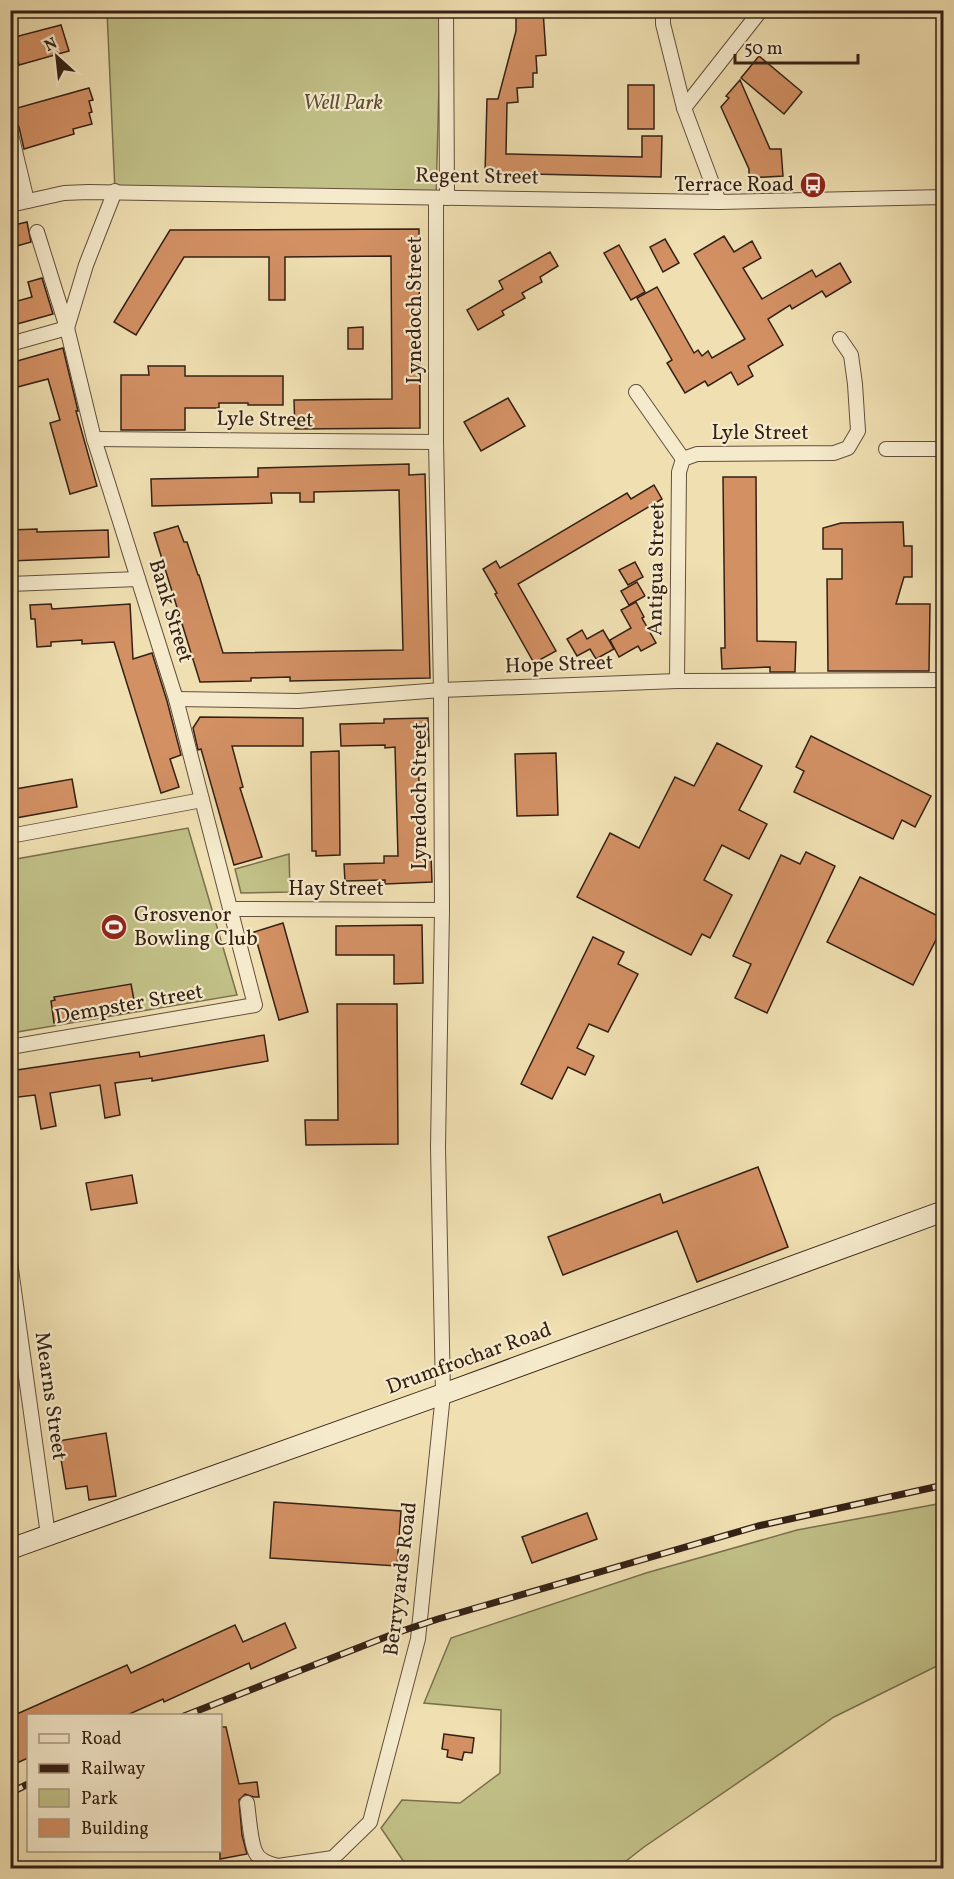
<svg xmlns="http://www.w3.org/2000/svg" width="954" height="1879" font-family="Vollkorn,serif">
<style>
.green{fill:#c1c087;stroke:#7a704e;stroke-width:1.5}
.building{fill:#d29063;stroke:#342015;stroke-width:1.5}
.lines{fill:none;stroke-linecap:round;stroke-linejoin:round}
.minor-casing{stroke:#63503c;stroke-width:16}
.secondary-casing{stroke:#342015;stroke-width:22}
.minor{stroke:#f5eacc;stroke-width:14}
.secondary{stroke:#f5eacc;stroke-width:20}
.rail-casing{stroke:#342015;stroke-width:7}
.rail{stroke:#f5eacc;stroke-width:4.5;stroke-dasharray:14;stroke-linecap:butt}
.labels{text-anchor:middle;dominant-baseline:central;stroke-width:4.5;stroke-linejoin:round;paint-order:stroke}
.park-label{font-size:21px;font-style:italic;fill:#5e5037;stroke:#f5eacc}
.street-label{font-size:21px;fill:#342015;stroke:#f5eacc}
.poi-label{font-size:21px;fill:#342015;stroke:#f5eacc;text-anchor:end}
</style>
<rect width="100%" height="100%" fill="#efdfb1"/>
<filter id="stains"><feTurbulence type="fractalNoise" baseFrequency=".00333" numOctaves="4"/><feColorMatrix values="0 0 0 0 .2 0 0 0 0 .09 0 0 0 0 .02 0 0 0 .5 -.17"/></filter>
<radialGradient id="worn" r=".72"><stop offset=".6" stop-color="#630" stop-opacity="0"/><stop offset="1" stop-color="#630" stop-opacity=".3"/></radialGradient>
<!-- green -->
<g class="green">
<polygon points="107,11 441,11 436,198 115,191"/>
<polygon points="188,828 237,995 11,1033 11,860"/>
<polygon points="289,854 290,892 241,893 235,869"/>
<polygon points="943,1503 943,1663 834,1717 644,1847 617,1868 408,1868 381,1828 402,1800 460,1803 500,1773 501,1710 424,1703 451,1638 646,1573 797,1530"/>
</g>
<!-- building -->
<g class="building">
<polygon points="516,10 543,10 546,55 536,56 537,73 533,73 533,87 517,88 518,102 507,103 506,154 642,157 642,136 662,136 661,177 485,173 487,99 498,99 516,31"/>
<polygon points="61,25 69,51 19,65 11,38"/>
<polygon points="759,56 802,92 784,114 741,78"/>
<polygon points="740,80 770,149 781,149 783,176 749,178 749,169 721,107 729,98 726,96"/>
<rect x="628" y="85" width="26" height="44"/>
<polygon points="89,88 93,100 89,101 92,112 89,113 92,124 73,129 74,134 24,149 19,127 16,123 10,121 10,110"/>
<polygon points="27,222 31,242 10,248 10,226"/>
<polygon points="419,229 420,428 295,429 294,400 392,399 391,256 285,257 285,300 269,300 269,257 184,257 136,335 114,322 170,230"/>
<polygon points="724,236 734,252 752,241 761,258 743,268 762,299 812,270 816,277 840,263 851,282 826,297 822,291 792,309 790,305 768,319 783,345 748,366 753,376 738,385 731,372 708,386 705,381 685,393 667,363 672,360 637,298 657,287 694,353 698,350 702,356 708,351 712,358 745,339 694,254"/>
<polygon points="665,239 679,263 663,272 650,247"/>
<polygon points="619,245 645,292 631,300 604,253"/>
<polygon points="550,252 558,266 540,277 542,282 522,293 525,298 502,311 504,315 478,330 467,310 503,289 499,281"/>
<polygon points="42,278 53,314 10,326 10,303 32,297 28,282"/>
<polygon points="363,327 363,349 348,349 348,328"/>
<polygon points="63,348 78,411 76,411 97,486 70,494 50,423 60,420 48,379 10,389 10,363"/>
<polygon points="148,366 185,366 185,376 283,376 283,405 248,405 248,403 219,403 219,408 185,408 185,430 121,430 121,375 149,375"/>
<polygon points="508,398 525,426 481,451 464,422"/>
<polygon points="409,464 409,475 425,474 430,678 290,681 290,677 251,678 251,681 200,682 154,533 178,526 184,542 187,542 198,575 199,575 223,653 403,650 399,490 314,492 314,502 300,502 300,493 271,493 272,503 152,506 151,479 258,477 258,468"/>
<polygon points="723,477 756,477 757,641 796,642 795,672 770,672 770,667 722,669 721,648 725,648"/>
<polygon points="654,485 662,499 518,584 556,651 534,663 495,594 497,593 483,569 496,561 500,568 627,493 631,499"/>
<polygon points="903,522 904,546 912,546 912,577 904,577 896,604 930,604 929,671 828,671 827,579 842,579 842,549 823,549 823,528 841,523"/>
<polygon points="37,529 37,532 108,530 109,557 10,561 10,530"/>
<polygon points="635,562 643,577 628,585 619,570"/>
<polygon points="637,582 645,596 629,605 621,591"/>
<polygon points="636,602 644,617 642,618 656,643 641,651 638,646 619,657 610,640 631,628 621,610"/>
<polygon points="51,604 52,609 130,604 133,659 152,653 167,701 181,755 170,759 179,787 161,793 114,642 82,644 82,640 51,642 51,646 37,647 35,619 31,619 30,605"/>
<polygon points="582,630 587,639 603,630 614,649 596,659 590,649 577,656 567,639"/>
<polygon points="200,717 303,718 303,746 232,746 243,787 240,788 262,857 234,865 201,749 198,750 193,728"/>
<polygon points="428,718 429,746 418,746 421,856 431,855 432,882 385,884 385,880 345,881 344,864 384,863 384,856 398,856 395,747 385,748 385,745 341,746 340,724 384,723 384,719"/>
<polygon points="811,736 931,796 915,827 902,820 893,839 794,792 804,771 796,767"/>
<polygon points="717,743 762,766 739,810 767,824 749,859 722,845 704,880 732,895 710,938 702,934 691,955 577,897 610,833 639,848 675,777 694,786"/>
<polygon points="339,751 340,855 316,856 316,851 312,851 311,752"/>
<polygon points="556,753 558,815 517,816 515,754"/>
<polygon points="72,779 77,807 10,819 10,790"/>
<polygon points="806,852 835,866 767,1013 735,998 751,964 733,956 781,855 800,864"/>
<polygon points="860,877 944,919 944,924 913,985 827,942"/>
<polygon points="283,923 308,1012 279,1020 254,932"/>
<polygon points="422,925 423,983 394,984 394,955 336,955 336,926"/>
<polygon points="593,937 624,952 618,964 638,974 608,1032 589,1024 577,1048 594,1056 585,1075 568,1067 552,1099 521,1084"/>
<polygon points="131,984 136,1011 54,1023 51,1001 55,1000 54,997"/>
<polygon points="337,1004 397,1004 398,1144 306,1145 305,1120 338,1120"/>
<polygon points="264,1035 268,1061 152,1081 152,1078 115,1083 120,1115 105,1118 100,1085 50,1093 56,1126 41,1129 35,1095 10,1098 10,1071 139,1052 140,1057"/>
<polygon points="758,1167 788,1247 697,1282 677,1231 563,1275 548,1237 660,1194 663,1203"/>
<polygon points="132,1175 137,1203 91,1210 86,1183"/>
<polygon points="106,1433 116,1496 89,1500 87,1486 66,1489 58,1441"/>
<polygon points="274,1502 401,1511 397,1566 270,1558"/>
<polygon points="587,1513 597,1539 532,1563 522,1537"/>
<polygon points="285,1623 296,1648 251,1669 249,1663 164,1702 163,1699 125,1716 28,1716 28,1758 10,1766 10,1717 127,1665 131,1673 235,1625 243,1642"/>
<polygon points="220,1727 226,1727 239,1784 257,1782 259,1797 254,1797 245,1794 239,1800 242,1835 247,1854 220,1859"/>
<polygon points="444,1734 474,1738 472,1753 464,1752 462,1760 447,1757 448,1750 442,1749"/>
</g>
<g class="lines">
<defs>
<g id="minor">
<polyline points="446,10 447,198"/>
<polyline points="663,10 663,24 684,108 719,202"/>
<polyline points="684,108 761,10"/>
<polyline points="10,130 27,201"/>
<polyline points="10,205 64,193 88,192 719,202 944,197"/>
<polyline points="10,344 67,328 86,265 115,191"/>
<polyline points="636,392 683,459 697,454 834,453 848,448 858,431 855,384 851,355 840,339"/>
<polyline points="94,439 436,442"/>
<polyline points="886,449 944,449"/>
<polyline points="10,584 138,579"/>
<polyline points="677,681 679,472 683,459"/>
<polyline points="176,699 298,701 441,690 677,681 944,680"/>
<polyline points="10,836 202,800"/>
<polyline points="230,909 442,910"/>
<polyline points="10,1047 255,1005 176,699 94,439 67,328 37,232"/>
<polyline points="10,1262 48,1535"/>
<path d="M247,1803C249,1816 250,1839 255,1851C258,1860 269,1864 278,1866L333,1858"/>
<polyline points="325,1868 333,1858 370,1822 418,1639 443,1394 438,1147 442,910 441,690 436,442 436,198"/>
</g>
<polyline id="secondary" points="10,1549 443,1394 944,1211"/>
</defs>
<!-- minor casing -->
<use href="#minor" class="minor-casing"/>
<!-- secondary casing -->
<use href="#secondary" class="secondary-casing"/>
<!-- minor -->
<use href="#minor" class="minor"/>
<!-- secondary -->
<use href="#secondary" class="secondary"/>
<defs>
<g id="rail">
<polyline points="184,1716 396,1633 438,1619 758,1526 944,1485"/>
<polyline points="10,1793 28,1784"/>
</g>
</defs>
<!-- rail casing -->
<use href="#rail" class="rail-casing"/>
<!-- rail -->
<use href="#rail" class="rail"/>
</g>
<!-- icons -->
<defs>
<symbol id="bus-disc" viewBox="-11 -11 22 22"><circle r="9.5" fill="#8f2418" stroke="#f5eacc"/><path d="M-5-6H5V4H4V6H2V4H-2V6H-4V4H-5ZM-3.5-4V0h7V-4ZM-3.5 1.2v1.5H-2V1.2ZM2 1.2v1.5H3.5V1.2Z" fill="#fff"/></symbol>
<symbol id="stadium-disc" viewBox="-11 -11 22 22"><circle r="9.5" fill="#8f2418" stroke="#f5eacc"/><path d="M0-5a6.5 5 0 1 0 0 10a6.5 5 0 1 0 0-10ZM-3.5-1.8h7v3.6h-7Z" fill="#fff"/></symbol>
</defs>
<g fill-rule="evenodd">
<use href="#bus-disc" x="798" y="170" width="30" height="30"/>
<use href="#stadium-disc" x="99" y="912" width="30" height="30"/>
</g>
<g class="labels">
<!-- park labels -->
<g class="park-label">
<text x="343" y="103">Well Park</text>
</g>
<!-- street labels -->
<g class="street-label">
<text transform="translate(477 177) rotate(1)">Regent Street</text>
<text transform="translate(415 310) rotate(-90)">Lynedoch Street</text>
<text transform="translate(265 420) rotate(1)">Lyle Street</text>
<text x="760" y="433">Lyle Street</text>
<text transform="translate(657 569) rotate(-89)">Antigua Street</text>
<text transform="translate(170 611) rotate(73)">Bank Street</text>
<text transform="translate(559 665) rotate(-2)">Hope Street</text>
<text transform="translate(420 796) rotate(-90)">Lynedoch Street</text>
<text x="336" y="889">Hay Street</text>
<text transform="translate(129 1005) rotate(-10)">Dempster Street</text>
<text transform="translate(469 1359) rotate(-20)">Drumfrochar Road</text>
<text transform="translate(50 1396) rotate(82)">Mearns Street</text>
<text transform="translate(401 1579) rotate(-83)">Berryyards Road</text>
</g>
<!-- poi labels -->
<g class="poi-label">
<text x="794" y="185">Terrace Road</text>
<text x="134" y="915" text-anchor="start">Grosvenor<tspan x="134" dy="24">Bowling Club</tspan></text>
</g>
</g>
<!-- margin -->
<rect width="954" height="1879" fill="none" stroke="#efdfb1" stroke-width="36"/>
<rect x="12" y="12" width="930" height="1855" fill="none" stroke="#342015" stroke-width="3"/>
<rect x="18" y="18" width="918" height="1843" fill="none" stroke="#342015" stroke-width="1.5"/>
<!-- legend -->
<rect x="27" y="1714" width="195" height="138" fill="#f5eacc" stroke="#a89983" stroke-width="1.5"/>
<rect x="39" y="1734" width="30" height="9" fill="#f5eacc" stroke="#a89983" stroke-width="1.5"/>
<text x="81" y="1744" font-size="18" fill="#342015">Road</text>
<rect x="39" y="1764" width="30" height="9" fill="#342015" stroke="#a89983" stroke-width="1.5"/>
<text x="81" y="1774" font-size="18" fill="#342015">Railway</text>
<rect x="39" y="1789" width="30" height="18" fill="#c1c087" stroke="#a89983" stroke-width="1.5"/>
<text x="81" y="1804" font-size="18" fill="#342015">Park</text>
<rect x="39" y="1819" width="30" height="18" fill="#d29063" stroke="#a89983" stroke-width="1.5"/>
<text x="81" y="1834" font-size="18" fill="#342015">Building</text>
<!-- north arrow -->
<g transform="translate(57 57) rotate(333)" stroke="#f5eacc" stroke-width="4.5" paint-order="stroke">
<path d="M0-4.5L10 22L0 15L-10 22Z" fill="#342015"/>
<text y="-9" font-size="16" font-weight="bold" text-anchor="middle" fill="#342015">N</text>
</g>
<!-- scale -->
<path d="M735 54v9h123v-9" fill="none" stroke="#342015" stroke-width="3"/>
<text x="744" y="54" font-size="18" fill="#342015" stroke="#f5eacc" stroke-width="4.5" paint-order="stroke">50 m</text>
<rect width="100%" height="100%" filter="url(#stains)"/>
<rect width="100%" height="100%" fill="url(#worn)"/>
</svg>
